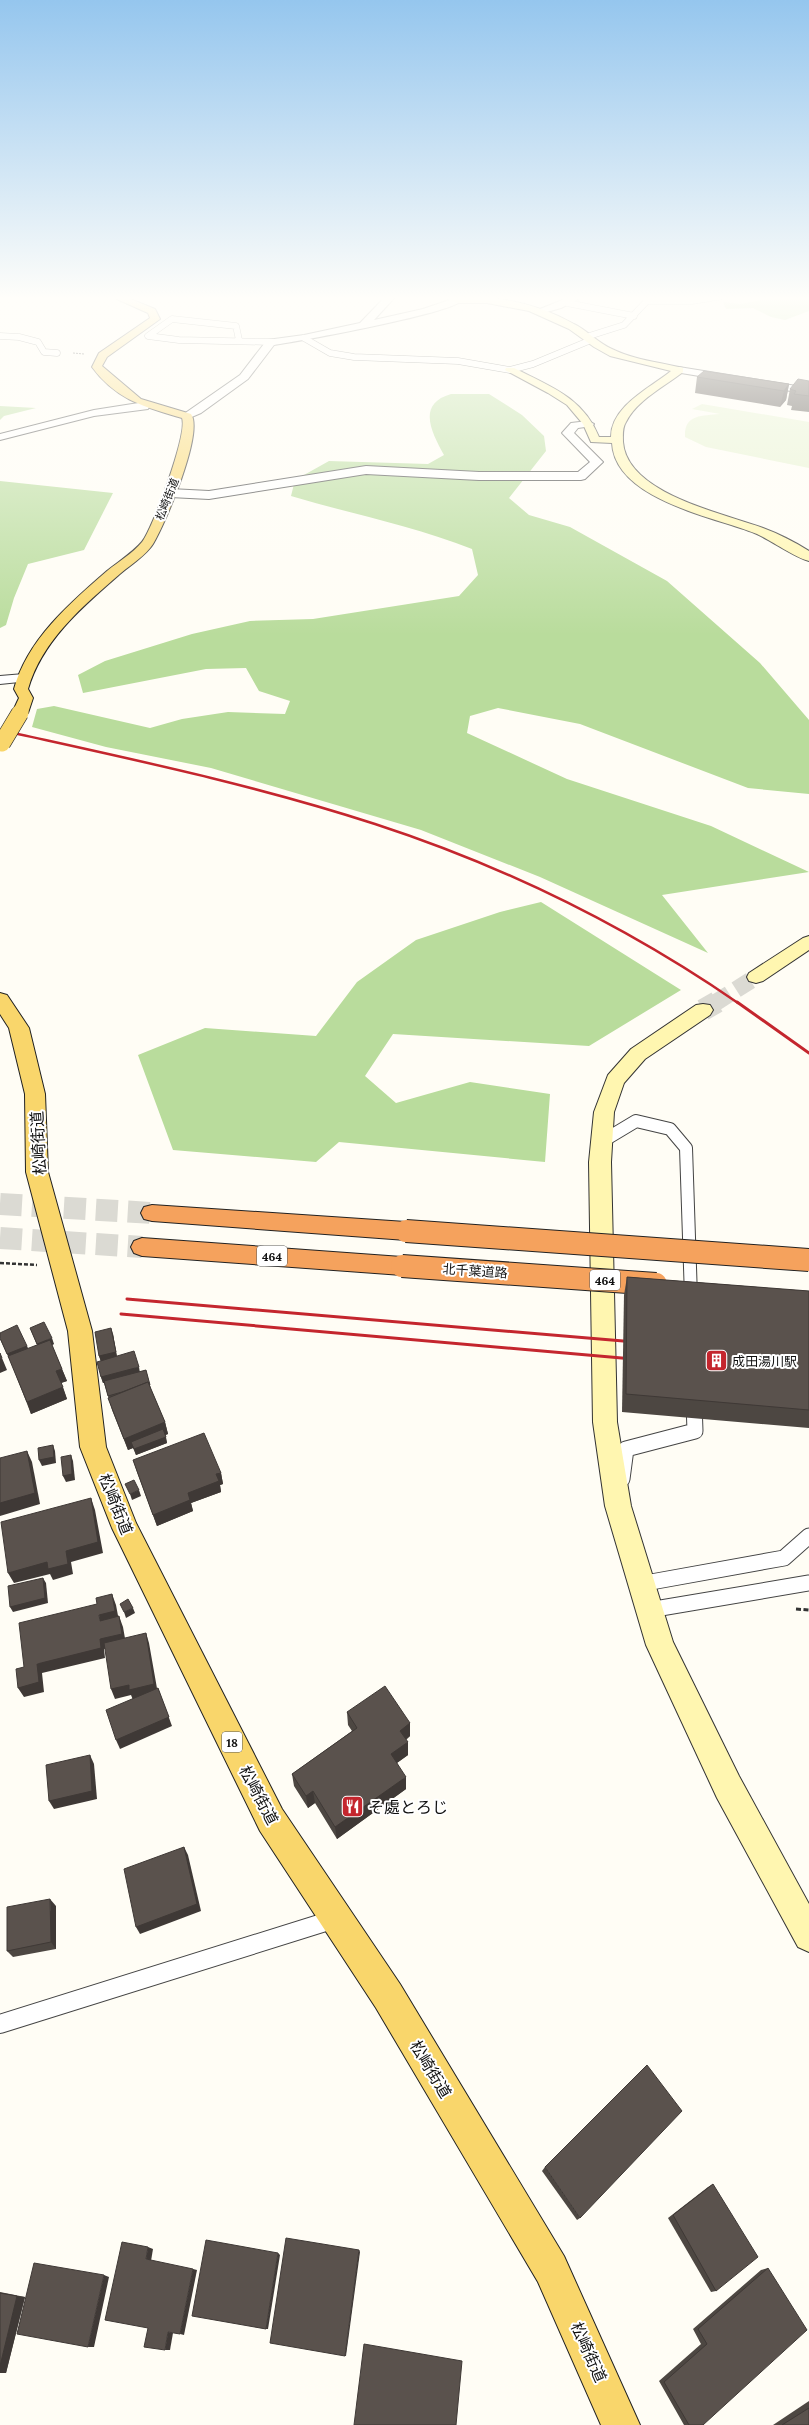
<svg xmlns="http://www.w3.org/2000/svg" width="809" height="2425" font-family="Lora,'Noto Sans JP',serif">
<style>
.forest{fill:#b9dc9c}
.pitch{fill:#e6f2cf}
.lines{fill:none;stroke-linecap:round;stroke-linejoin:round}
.secondary-tunnel-far1{stroke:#dbdad3;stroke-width:17;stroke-dasharray:17 8;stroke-linecap:butt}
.secondary-tunnel{stroke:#dbdad3;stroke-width:22;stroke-dasharray:22 10;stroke-linecap:butt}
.highway-tunnel{stroke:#dbdad3;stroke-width:22;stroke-dasharray:22 10;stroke-linecap:butt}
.lane-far3-casing{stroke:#444;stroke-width:7}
.lane-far2-casing{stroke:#444;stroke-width:14}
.lane-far1-casing{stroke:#444;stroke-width:17}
.lane-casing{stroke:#444;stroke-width:20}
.street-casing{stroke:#444;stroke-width:2}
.secondary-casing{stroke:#333;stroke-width:2}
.primary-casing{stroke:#222;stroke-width:2}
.highway-casing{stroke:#222;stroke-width:2}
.path-far2{stroke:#333;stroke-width:1;stroke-dasharray:2 1;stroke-linecap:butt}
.path-far1{stroke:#333;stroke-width:2.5;stroke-dasharray:4 2;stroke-linecap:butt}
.path{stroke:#333;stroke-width:3;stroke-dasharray:5 2.5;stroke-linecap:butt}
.lane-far3{stroke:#fff;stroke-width:6}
.lane-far2{stroke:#fff;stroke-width:12}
.lane-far1{stroke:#fff;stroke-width:15}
.lane{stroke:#fff;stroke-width:18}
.street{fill:#fff;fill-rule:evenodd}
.secondary{fill:#fff6b0;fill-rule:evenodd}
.primary{fill:#f9d66b;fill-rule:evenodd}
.highway{fill:#f5a25d;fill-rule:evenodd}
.rail-far1{stroke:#c4262e;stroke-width:2.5}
.rail{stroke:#c4262e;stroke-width:3}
.primary-bridge-casing{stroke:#222;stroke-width:18;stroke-linecap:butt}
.highway-bridge-casing{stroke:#222;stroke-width:24;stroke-linecap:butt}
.primary-bridge{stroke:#f9d66b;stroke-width:17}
.highway-bridge{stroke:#f5a25d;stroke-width:22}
.wall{fill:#4d4742}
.shaded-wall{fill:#3f3936}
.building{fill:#5a524d;stroke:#3f3936}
.labels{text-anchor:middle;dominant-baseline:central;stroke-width:4;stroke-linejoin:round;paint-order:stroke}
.far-street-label{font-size:11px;fill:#111;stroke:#fff}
.shield{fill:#fff;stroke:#585858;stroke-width:1}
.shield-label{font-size:12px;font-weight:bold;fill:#111}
.street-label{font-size:13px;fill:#111;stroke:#fff}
.poi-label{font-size:13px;fill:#111;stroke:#fff;text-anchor:start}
.near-street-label{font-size:16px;fill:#111;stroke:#fff}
.near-poi-label{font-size:16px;fill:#111;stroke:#fff;text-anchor:start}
</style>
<rect width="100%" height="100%" fill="#fffdf5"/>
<!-- forest -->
<g class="forest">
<polygon points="782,296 809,296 809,311 785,320 771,317 753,308 726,309 723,302 740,304"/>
<path d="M451,394H489L522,415L544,436L546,451L509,498L529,515L570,527L667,581L760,663L809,720V794L748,788L580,724L498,708L470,716L467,733L567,779L711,826L809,872L662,895L708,953L540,877L421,830L211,768L106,747L32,727L37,709L54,706L150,728L182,719L228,712L285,714L290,701L259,691L246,668L206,669L83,693L78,675L105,661L192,634L250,621L313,619L459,596L478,575L472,549C414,526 351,514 291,496L295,480L329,461L428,464L444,455C432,433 416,404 451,394Z"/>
<polygon points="0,406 36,408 4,416 0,420"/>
<polygon points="0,481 113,493 84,550 28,564 14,598 6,625 0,628"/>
<polygon points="541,902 681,990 589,1046 393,1034 365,1076 396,1103 470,1082 550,1094 545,1162 339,1142 316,1162 173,1150 138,1055 205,1028 316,1036 357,982 416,940 500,912"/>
</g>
<!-- pitch -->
<path class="pitch" d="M702,404L809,422V468L706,447L685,437C684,414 702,416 720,414L692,409Z"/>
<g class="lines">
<!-- secondary-tunnel-far1 -->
<polyline class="secondary-tunnel-far1" points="715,1003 756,977"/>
<!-- secondary-tunnel -->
<polyline class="secondary-tunnel" points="703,1010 717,1002"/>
<!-- highway-tunnel -->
<g class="highway-tunnel">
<polyline points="0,1204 152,1213"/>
<polyline points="0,1238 142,1247"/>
</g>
<defs>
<g id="lane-far3">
<polyline points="567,303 634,316"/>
<polyline points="0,336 19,337 38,342 44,352 57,353"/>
<polyline points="586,337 624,325 647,301 692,301 722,296"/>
<polyline points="304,338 330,353 354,357 458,361 510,370 533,364 591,340"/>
<polyline points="239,340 236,326 172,319 148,336 179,340 273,342"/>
</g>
<polyline id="lane-far2" points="601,1142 636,1121 670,1129 686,1148 691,1297"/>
<g id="lane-far1">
<polyline points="622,1479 626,1449 695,1431 694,1403"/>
<polyline points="640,1584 784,1558 809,1536"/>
<polyline points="649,1610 809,1583"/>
</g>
<polyline id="lane" points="0,2024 335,1919"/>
<g id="street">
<path d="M386,296H396L374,320L423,309L458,297L463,300C450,314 300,341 274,345L248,379L201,413L187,419L181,416L240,375L267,340L304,335L360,323Z"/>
<polygon points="572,296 584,296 561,308 540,314 535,311"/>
<polygon points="679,367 809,388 809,394 675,372 675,368"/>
<polygon points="145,402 150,405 148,409 94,416 0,440 0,434 94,410"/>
<polygon points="588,421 594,424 592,426 578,428 574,433 603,462 585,479 581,480 479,480 366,474 209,499 170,497 164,493 170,489 209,491 366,466 479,472 578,472 590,462 562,433 571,423"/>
<polygon points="24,674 31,678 29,681 0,684 0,676"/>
</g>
<g id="secondary">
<path d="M442,296C487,294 534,301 574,324C588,331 598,343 612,349C634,360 659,362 683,368V372C664,387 637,400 626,422C622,428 623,436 623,442C627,494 723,513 763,528C779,534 795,542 809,551V561C796,558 772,541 757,534C715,517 615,500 612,443L591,442L583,424L567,405L548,393L505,370L506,368H514C549,386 583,397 599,437H611C611,406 650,388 671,371L610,356L594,347L569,329L529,311L487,303H458Z"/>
<polygon points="809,936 809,950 763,981 756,983 749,981 747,977 749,973 803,938"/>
<polygon points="703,1004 710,1005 713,1010 710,1015 645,1059 624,1083 614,1112 611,1162 617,1422 631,1506 673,1642 739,1776 809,1904 809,1952 798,1947 717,1798 646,1645 605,1506 593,1422 589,1162 594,1112 608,1075 631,1049 696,1005"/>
</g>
<g id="primary">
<path d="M110,296H123L155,309L160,319L107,357L102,366L141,399L191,414C204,433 165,524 153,544C146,555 132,564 121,573C84,605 42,640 28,689L33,698L28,713L20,718L12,713L19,698L14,689C27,640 70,603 107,571C118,562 133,553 142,542C153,528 188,433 182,418C145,407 116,400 92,367L99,353L150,318L148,313Z"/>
<polygon points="0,993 7,995 29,1028 45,1094 48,1172 92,1331 106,1447 136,1523 282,1809 400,1984 564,2256 640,2425 601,2425 538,2282 376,2008 260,1831 112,1528 80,1447 68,1331 26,1172 25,1094 9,1028 0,1014"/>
</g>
<g id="highway">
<polygon points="152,1205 406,1222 414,1225 417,1231 414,1237 406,1240 152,1221 144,1219 141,1213 144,1207"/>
<polygon points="142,1238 402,1257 410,1260 413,1266 410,1272 402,1275 142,1256 134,1253 131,1247 134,1241"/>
</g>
</defs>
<!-- lane-far3 casing -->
<use href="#lane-far3" class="lane-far3-casing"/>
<!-- lane-far2 casing -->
<use href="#lane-far2" class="lane-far2-casing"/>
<!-- lane-far1 casing -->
<use href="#lane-far1" class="lane-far1-casing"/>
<!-- lane casing -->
<use href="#lane" class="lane-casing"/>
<!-- street casing -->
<use href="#street" class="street-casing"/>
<!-- secondary casing -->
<use href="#secondary" class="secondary-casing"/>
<!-- primary casing -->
<use href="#primary" class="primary-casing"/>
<!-- highway casing -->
<use href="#highway" class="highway-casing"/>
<!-- path-far2 -->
<polyline class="path-far2" points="73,353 84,354"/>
<!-- path-far1 -->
<polyline class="path-far1" points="0,1263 37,1265"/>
<!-- path -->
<polyline class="path" points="796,1609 809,1610"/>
<!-- lane-far3 -->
<use href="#lane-far3" class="lane-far3"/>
<!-- lane-far2 -->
<use href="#lane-far2" class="lane-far2"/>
<!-- lane-far1 -->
<use href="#lane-far1" class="lane-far1"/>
<!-- lane -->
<use href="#lane" class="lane"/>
<!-- street -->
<use href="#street" class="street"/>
<!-- secondary -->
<use href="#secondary" class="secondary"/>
<!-- primary -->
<use href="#primary" class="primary"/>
<!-- highway -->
<use href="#highway" class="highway"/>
<!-- rail-far1 -->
<path class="rail-far1" d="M0,730C126,758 252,784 375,824C504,866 626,926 738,1003"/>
<!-- rail -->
<g class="rail">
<polyline points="737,1002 809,1053"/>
<polyline points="127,1299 635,1342"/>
<polyline points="121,1314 633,1359"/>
</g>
<defs>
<polyline id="primary-bridge" points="2,743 20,713"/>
<g id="highway-bridge">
<polyline points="406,1231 809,1260"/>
<polyline points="402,1266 656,1284"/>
</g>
</defs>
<!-- primary-bridge casing -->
<use href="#primary-bridge" class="primary-bridge-casing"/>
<!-- highway-bridge casing -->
<use href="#highway-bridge" class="highway-bridge-casing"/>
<!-- primary-bridge -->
<use href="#primary-bridge" class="primary-bridge"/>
<!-- highway-bridge -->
<use href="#highway-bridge" class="highway-bridge"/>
</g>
<!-- wall -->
<g class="wall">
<polygon points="697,377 789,384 786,400 780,407 695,393"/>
<polygon points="809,381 809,412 791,410 792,406 787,405 790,389"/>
<polygon points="627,1277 809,1291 809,1428 622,1412 624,1295"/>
<polygon points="30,1328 54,1344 52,1345 67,1381 61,1383 67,1399 31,1414 10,1360 0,1339 27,1346 28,1349 37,1345"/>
<polygon points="113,1334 117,1356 140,1372 146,1370 151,1389 165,1422 168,1434 165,1435 167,1443 136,1455 133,1448 128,1450 112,1410 108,1396 104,1383 103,1383 101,1377 101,1361 99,1356"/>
<polygon points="133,1460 221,1473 223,1484 220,1485 221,1492 191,1503 193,1511 157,1526 137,1472"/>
<polygon points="347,1712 410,1723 410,1736 406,1740 408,1755 397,1763 406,1789 337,1839 315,1803 308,1808 294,1786 292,1774 352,1731 348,1725"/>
<polygon points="56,1906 56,1949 13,1957 7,1951"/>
<polygon points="545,2167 580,2218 577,2220 542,2171"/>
<polygon points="713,2184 716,2291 711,2292 668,2218 708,2187"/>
<polygon points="768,2268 703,2425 684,2425 659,2381 701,2344 693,2329 761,2270"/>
<polygon points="0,2292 25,2297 6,2373 0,2373"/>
<polygon points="809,2401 809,2425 773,2425"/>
</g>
<!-- shaded-wall -->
<g class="shaded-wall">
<polygon points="789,384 786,400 780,407 784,391"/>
<polygon points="111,1328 113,1334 117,1359 101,1362 99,1356"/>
<polygon points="52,1338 54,1344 40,1350 37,1344"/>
<polygon points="27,1346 29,1352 10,1360 7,1354"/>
<polygon points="2,1358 7,1370 0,1373 0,1359"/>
<polygon points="139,1367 140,1373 103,1383 101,1377"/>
<polygon points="62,1369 67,1381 61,1383 56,1371"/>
<polygon points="63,1387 67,1399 31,1414 27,1402"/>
<polygon points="165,1422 168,1434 133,1448 131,1442 133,1448 128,1450 124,1439"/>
<polygon points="166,1437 167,1443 136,1455 134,1449"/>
<polygon points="53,1445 55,1451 56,1463 42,1466 39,1460"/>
<polygon points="27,1451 32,1462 40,1504 0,1516 0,1503"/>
<polygon points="71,1455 73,1461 75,1480 66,1482 63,1476"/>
<polygon points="221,1473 223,1484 220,1485 221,1492 191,1503 193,1511 157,1526 153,1515 216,1474"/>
<polygon points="139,1490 141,1496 132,1500 130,1494"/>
<polygon points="91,1498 95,1510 103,1553 71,1562 73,1574 53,1580 50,1574 14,1583 8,1573 66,1551"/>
<polygon points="43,1578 46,1583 48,1603 13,1612 10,1607"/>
<polygon points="112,1594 116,1605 119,1621 100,1621 99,1615"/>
<polygon points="133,1608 135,1613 126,1618 124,1612"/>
<polygon points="119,1616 123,1627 126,1644 104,1649 105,1658 42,1673 44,1692 24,1697 18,1688 37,1664 100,1639"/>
<polygon points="146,1633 149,1643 158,1694 133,1700 131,1695 115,1699 111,1689"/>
<polygon points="158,1688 172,1726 120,1749 116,1740"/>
<polygon points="410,1723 410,1736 400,1744 400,1731"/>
<polygon points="408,1742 408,1755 391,1767 391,1754"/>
<polygon points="90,1755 94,1764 97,1799 54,1809 49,1801"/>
<polygon points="406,1777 406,1789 337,1839 335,1827"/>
<polygon points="313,1791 315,1803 308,1808 306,1796"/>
<polygon points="184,1847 188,1855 201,1911 140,1934 136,1927"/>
<polygon points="50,1899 56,1906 56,1949 51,1942"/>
<polygon points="148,2247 153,2249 151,2261 146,2259"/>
<polygon points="359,2250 360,2252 346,2356 345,2356"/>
<polygon points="278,2253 280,2255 268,2329 266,2329"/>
<polygon points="193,2269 197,2270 184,2335 180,2334"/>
<polygon points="104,2275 109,2277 94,2347 88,2347"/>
<polygon points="17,2296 25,2297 6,2373 0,2373 0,2366"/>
<polygon points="168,2332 173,2333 170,2350 165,2350"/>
</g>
<!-- building -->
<g class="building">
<polygon points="704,371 789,384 784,391 697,377"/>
<polygon points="798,379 809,381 809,396 794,394 796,391 790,389"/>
<polygon points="627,1277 809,1291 809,1410 626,1394"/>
<polygon points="44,1322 52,1338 37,1344 30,1328"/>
<polygon points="17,1325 27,1346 7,1354 0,1338 0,1333"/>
<polygon points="111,1328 116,1352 99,1356 95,1332"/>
<polygon points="50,1340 62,1369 56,1371 63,1387 27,1402 8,1356"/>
<polygon points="134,1351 139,1367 101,1377 97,1362"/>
<polygon points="0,1353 2,1358 0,1359"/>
<polygon points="146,1370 150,1385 149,1385 148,1382 122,1392 108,1396 104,1381"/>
<polygon points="148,1382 165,1422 124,1439 108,1398"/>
<polygon points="163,1429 166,1437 134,1449 131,1442"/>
<polygon points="204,1433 221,1473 216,1474 219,1481 188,1493 190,1500 153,1515 133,1460"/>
<polygon points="53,1445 54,1457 39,1460 38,1448"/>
<polygon points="27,1451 35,1493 0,1503 0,1458"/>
<polygon points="71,1455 72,1474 63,1476 61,1457"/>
<polygon points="134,1480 139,1490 130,1494 125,1484"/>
<polygon points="91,1498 98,1542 66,1551 68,1564 48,1569 47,1562 8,1573 1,1522"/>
<polygon points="43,1578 45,1598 10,1607 8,1586"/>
<polygon points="112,1594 115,1611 99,1615 100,1621 119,1616 122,1634 100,1639 101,1648 37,1664 39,1682 18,1688 16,1669 24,1667 19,1623 97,1604 96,1598"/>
<polygon points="128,1599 133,1608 124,1612 120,1604"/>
<polygon points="146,1633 154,1684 129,1690 129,1685 111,1689 104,1643"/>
<polygon points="385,1686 410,1723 400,1731 408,1742 391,1754 406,1777 335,1827 313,1791 306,1796 292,1774 357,1728 347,1712"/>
<polygon points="158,1688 169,1717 116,1740 106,1710"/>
<polygon points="90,1755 92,1791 49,1801 46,1765"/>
<polygon points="184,1847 197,1904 136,1927 124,1869"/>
<polygon points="50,1899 51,1942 7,1951 7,1907"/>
<polygon points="647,2065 682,2111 580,2218 545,2167"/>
<polygon points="713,2184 758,2257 716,2291 673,2215"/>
<polygon points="286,2238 359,2250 345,2356 270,2343"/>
<polygon points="206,2240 278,2253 266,2329 192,2316"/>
<polygon points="122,2242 148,2247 146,2259 193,2269 180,2334 168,2332 165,2350 144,2347 148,2328 105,2320"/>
<polygon points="34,2263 104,2275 88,2347 17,2334"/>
<polygon points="768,2268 807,2330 703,2425 689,2425 664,2382 707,2344 698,2329"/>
<polygon points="0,2293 17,2296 0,2366"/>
<polygon points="364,2344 462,2361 456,2425 354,2425"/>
<polygon points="809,2408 809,2425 782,2425"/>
</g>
<!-- sky -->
<linearGradient id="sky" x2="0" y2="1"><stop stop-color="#95c6ee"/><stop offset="0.47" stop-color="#fffefa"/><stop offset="1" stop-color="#fffefa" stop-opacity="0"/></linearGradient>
<rect width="809" height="635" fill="url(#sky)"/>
<!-- icons -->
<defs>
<symbol id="building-square" viewBox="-11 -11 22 22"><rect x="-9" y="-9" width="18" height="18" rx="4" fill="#c4262e" stroke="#fff"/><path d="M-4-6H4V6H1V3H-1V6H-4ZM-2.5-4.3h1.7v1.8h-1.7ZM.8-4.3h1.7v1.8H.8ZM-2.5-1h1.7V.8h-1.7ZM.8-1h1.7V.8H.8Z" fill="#fff"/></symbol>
<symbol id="restaurant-square" viewBox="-11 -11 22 22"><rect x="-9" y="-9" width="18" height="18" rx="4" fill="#c4262e" stroke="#fff"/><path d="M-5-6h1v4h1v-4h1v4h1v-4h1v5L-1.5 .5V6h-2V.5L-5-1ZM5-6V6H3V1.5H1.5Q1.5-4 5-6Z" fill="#fff"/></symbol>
</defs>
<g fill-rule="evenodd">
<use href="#building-square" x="704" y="1348" width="25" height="25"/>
<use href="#restaurant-square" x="340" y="1794" width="25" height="25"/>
</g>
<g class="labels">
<!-- far-street labels -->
<g class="far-street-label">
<text transform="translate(167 499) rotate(-68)">松崎街道</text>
</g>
<!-- shield labels -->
<g class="shield">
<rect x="257" y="1246" width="30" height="20" rx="3"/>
<rect x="590" y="1270" width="30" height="20" rx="3"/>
<rect x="222" y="1732" width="20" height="20" rx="3"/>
</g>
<g class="shield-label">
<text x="272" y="1256">464</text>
<text x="605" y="1280">464</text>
<text x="232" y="1742">18</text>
</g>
<!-- street labels -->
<g class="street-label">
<text transform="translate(475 1271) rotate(4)">北千葉道路</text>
</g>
<!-- poi labels -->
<g class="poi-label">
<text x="732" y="1361">成田湯川駅</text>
</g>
<!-- near-street labels -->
<g class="near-street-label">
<text transform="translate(38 1143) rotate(-93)">松崎街道</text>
<text transform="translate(116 1504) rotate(68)">松崎街道</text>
<text transform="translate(259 1795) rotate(62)">松崎街道</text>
<text transform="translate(431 2069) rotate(59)">松崎街道</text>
<text transform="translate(589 2352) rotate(66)">松崎街道</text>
</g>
<!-- near-poi labels -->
<g class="near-poi-label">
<text x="368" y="1807">そ處とろじ</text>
</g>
</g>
</svg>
